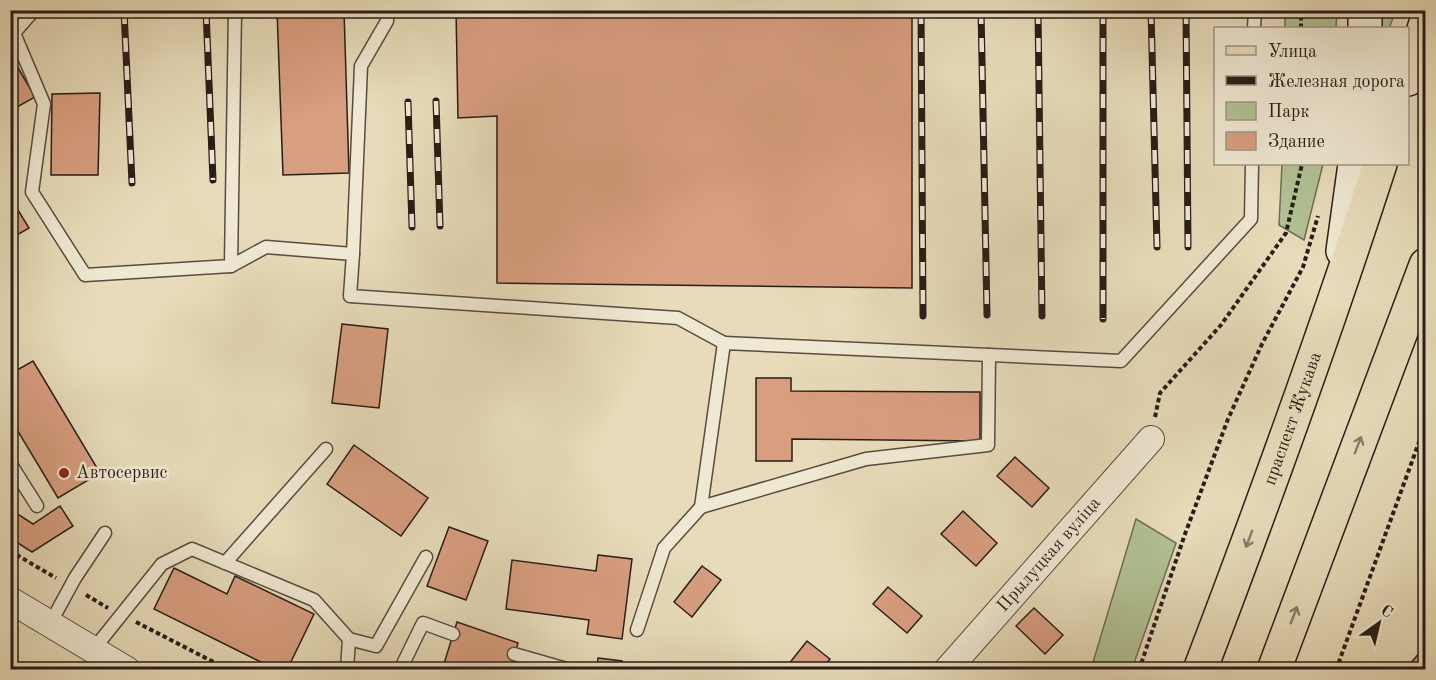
<svg xmlns="http://www.w3.org/2000/svg" width="1436" height="680" font-family="'Old Standard TT',serif">
<style>
.green{fill:#b1c193;stroke:#6d6f56;stroke-width:1.5}
.building{fill:#d89e80;stroke:#291d18;stroke-width:1.5}
.lines{fill:none;stroke-linecap:round;stroke-linejoin:round}
.service-casing{stroke:#584c40;stroke-width:15}
.minor-casing{stroke:#584c40;stroke-width:28}
.secondary-casing{stroke:#291d18;stroke-width:36}
.primary-casing{stroke:#291d18;stroke-width:36}
.path{stroke:#291d18;stroke-width:4;stroke-dasharray:4.5 3;stroke-linecap:butt}
.service{stroke:#efe8d2;stroke-width:12}
.minor{stroke:#efe8d2;stroke-width:26}
.secondary{stroke:#efe8d2;stroke-width:33}
.primary{stroke:#e7dbb9;stroke-width:33}
.rail-casing{stroke:#291d18;stroke-width:7}
.rail{stroke:#efe8d2;stroke-width:4.5;stroke-dasharray:14;stroke-linecap:butt}
.oneway{stroke:#887c68}
.poi-dot{fill:#8f2418;stroke:#efe8d2;stroke-width:2}
.labels{text-anchor:middle;dominant-baseline:central;stroke-width:5;stroke-linejoin:round;paint-order:stroke}
.street-label{font-size:18px;fill:#291d18;stroke:#efe8d2}
.poi-label{font-size:18px;fill:#291d18;stroke:#efe8d2;text-anchor:start}
</style>
<rect width="100%" height="100%" fill="#e7dbb9"/>
<filter id="stains"><feTurbulence type="fractalNoise" baseFrequency=".00333" numOctaves="4"/><feColorMatrix values="0 0 0 0 .2 0 0 0 0 .09 0 0 0 0 .02 0 0 0 .5 -.17"/></filter>
<radialGradient id="worn" r=".72"><stop offset=".6" stop-color="#630" stop-opacity="0"/><stop offset="1" stop-color="#630" stop-opacity=".3"/></radialGradient>
<!-- green -->
<g class="green">
<polygon points="1285,11 1337,11 1336,28 1285,28"/>
<polygon points="1377,11 1396,11 1389,28 1373,28"/>
<polygon points="1282,164 1323,164 1304,240 1279,225"/>
<polygon points="1136,519 1176,543 1132,669 1091,669"/>
</g>
<!-- building -->
<g class="building">
<polygon points="277,10 344,10 349,173 283,175"/>
<polygon points="456,10 912,10 912,288 497,283 497,116 458,118"/>
<polygon points="10,54 35,97 10,111"/>
<polygon points="100,93 98,175 51,175 52,94"/>
<polygon points="10,197 29,228 10,239"/>
<polygon points="342,324 388,329 379,408 332,403"/>
<polygon points="33,361 100,473 58,498 10,418 10,374"/>
<polygon points="756,378 791,378 791,391 980,392 980,441 792,439 792,461 756,461"/>
<polygon points="354,445 428,498 401,536 327,484"/>
<polygon points="1015,457 1049,488 1032,507 997,476"/>
<polygon points="60,506 73,526 32,552 10,538 10,509 33,524"/>
<polygon points="963,511 997,543 976,566 941,534"/>
<polygon points="449,527 488,541 466,600 427,586"/>
<polygon points="598,555 632,559 622,639 587,634 589,620 506,609 512,560 596,571"/>
<polygon points="702,566 721,580 692,617 674,602"/>
<polygon points="174,568 227,594 235,576 314,614 287,670 277,670 154,609"/>
<polygon points="888,587 922,616 907,633 873,604"/>
<polygon points="1034,608 1063,635 1045,654 1016,626"/>
<polygon points="457,622 518,643 510,670 442,670"/>
<polygon points="807,641 830,659 821,670 784,670"/>
<polygon points="1426,645 1426,670 1405,670"/>
<polygon points="598,658 622,661 621,670 597,670"/>
</g>
<g class="lines">
<defs>
<g id="service">
<polyline points="34,10 14,33 44,104 32,192 85,275 231,266 235,10"/>
<polyline points="1254,28 1255,10"/>
<polyline points="353,254 361,66 387,21 387,10"/>
<polyline points="231,266 266,247 353,254 350,296 678,318 724,343"/>
<polyline points="10,463 37,506"/>
<polyline points="701,507 866,459 988,445 989,355"/>
<polyline points="225,563 326,449"/>
<polyline points="50,624 75,578 105,533"/>
<polyline points="637,630 664,548 701,507 724,343 1121,361 1251,219 1252,164"/>
<polyline points="349,639 376,646 426,557"/>
<polyline points="93,650 162,564 192,549 314,600 349,639 347,670"/>
<polyline points="514,654 570,670"/>
<polyline points="400,670 423,623 453,634"/>
</g>
<g id="minor">
<polyline points="10,600 127,670"/>
<path id="s1" d="M947,670L1151,439"/>
</g>
<g id="secondary">
<polyline points="1365,28 1365,10"/>
<polyline points="1343,251 1355,164"/>
</g>
<g id="primary">
<polyline points="1408,79 1426,23"/>
<path id="s2" d="M1200,670C1264,502 1325,334 1380,164"/>
<polyline points="1274,670 1426,265"/>
</g>
</defs>
<!-- service casing -->
<use href="#service" class="service-casing"/>
<!-- minor casing -->
<use href="#minor" class="minor-casing"/>
<!-- secondary casing -->
<use href="#secondary" class="secondary-casing"/>
<!-- primary casing -->
<use href="#primary" class="primary-casing"/>
<!-- path -->
<g class="path">
<polyline points="1301,28 1301,10"/>
<polyline points="1155,417 1160,393 1221,325 1286,233 1302,164"/>
<polyline points="10,551 56,578"/>
<polyline points="86,595 108,608"/>
<polyline points="136,622 229,670"/>
<polyline points="10,666 15,670"/>
<polyline points="1139,670 1185,534 1228,419 1262,344 1303,267 1318,216"/>
<polyline points="1336,670 1426,423"/>
</g>
<!-- service -->
<use href="#service" class="service"/>
<!-- minor -->
<use href="#minor" class="minor"/>
<!-- secondary -->
<use href="#secondary" class="secondary"/>
<!-- primary -->
<use href="#primary" class="primary"/>
<defs>
<g id="rail">
<polyline points="124,10 132,183"/>
<polyline points="206,10 213,180"/>
<polyline points="921,10 923,316"/>
<polyline points="981,10 987,315"/>
<polyline points="1038,10 1042,316"/>
<polyline points="1103,10 1103,319"/>
<polyline points="1151,10 1157,247"/>
<polyline points="1186,10 1188,247"/>
<polyline points="436,101 440,226"/>
<polyline points="408,102 412,227"/>
</g>
</defs>
<!-- rail casing -->
<use href="#rail" class="rail-casing"/>
<!-- rail -->
<use href="#rail" class="rail"/>
</g>
<!-- one-way arrows -->
<defs><path id="oneway-shaft" d="M-6 0H5M1.5-3L5.5 0L1.5 3" fill="none" stroke-width="1.6" stroke-linecap="round" stroke-linejoin="round" transform="scale(1.5)"/></defs>
<g class="oneway">
<use href="#oneway-shaft" transform="translate(1358 445) rotate(-69)"/>
<use href="#oneway-shaft" transform="translate(1249 539) rotate(111)"/>
<use href="#oneway-shaft" transform="translate(1294 615) rotate(-69)"/>
</g>
<!-- markers -->
<circle class="poi-dot" cx="64" cy="473" r="6"/>
<g class="labels">
<!-- street labels -->
<g class="street-label">
<text stroke="none"><textPath href="#s2" startOffset="268">праспект Жукава</textPath></text>
<text stroke="none"><textPath href="#s1" startOffset="154">Прылуцкая вуліца</textPath></text>
</g>
<!-- poi labels -->
<g class="poi-label">
<text x="76" y="473">Автосервис</text>
</g>
</g>
<!-- margin -->
<rect width="1436" height="680" fill="none" stroke="#e7dbb9" stroke-width="36"/>
<rect x="12" y="12" width="1412" height="656" fill="none" stroke="#291d18" stroke-width="3"/>
<rect x="18" y="18" width="1400" height="644" fill="none" stroke="#291d18" stroke-width="1.5"/>
<!-- legend -->
<rect x="1214" y="27" width="195" height="138" fill="#efe8d2" stroke="#a09788" stroke-width="1.5"/>
<rect x="1226" y="46" width="30" height="9" fill="#e7dbb9" stroke="#a09788" stroke-width="1.5"/>
<text x="1268" y="57" font-size="18" fill="#291d18">Улица</text>
<rect x="1226" y="76" width="30" height="9" fill="#291d18" stroke="#a09788" stroke-width="1.5"/>
<text x="1268" y="87" font-size="18" fill="#291d18">Железная дорога</text>
<rect x="1226" y="102" width="30" height="18" fill="#b1c193" stroke="#a09788" stroke-width="1.5"/>
<text x="1268" y="117" font-size="18" fill="#291d18">Парк</text>
<rect x="1226" y="132" width="30" height="18" fill="#d89e80" stroke="#a09788" stroke-width="1.5"/>
<text x="1268" y="147" font-size="18" fill="#291d18">Здание</text>
<!-- north arrow -->
<g transform="translate(1379 623) rotate(34)" stroke="#efe8d2" stroke-width="4.5" paint-order="stroke">
<path d="M0-4.5L10 22L0 15L-10 22Z" fill="#291d18"/>
<text y="-9" font-size="16" font-weight="bold" text-anchor="middle" fill="#291d18">С</text>
</g>
<rect width="100%" height="100%" filter="url(#stains)"/>
<rect width="100%" height="100%" fill="url(#worn)"/>
</svg>
